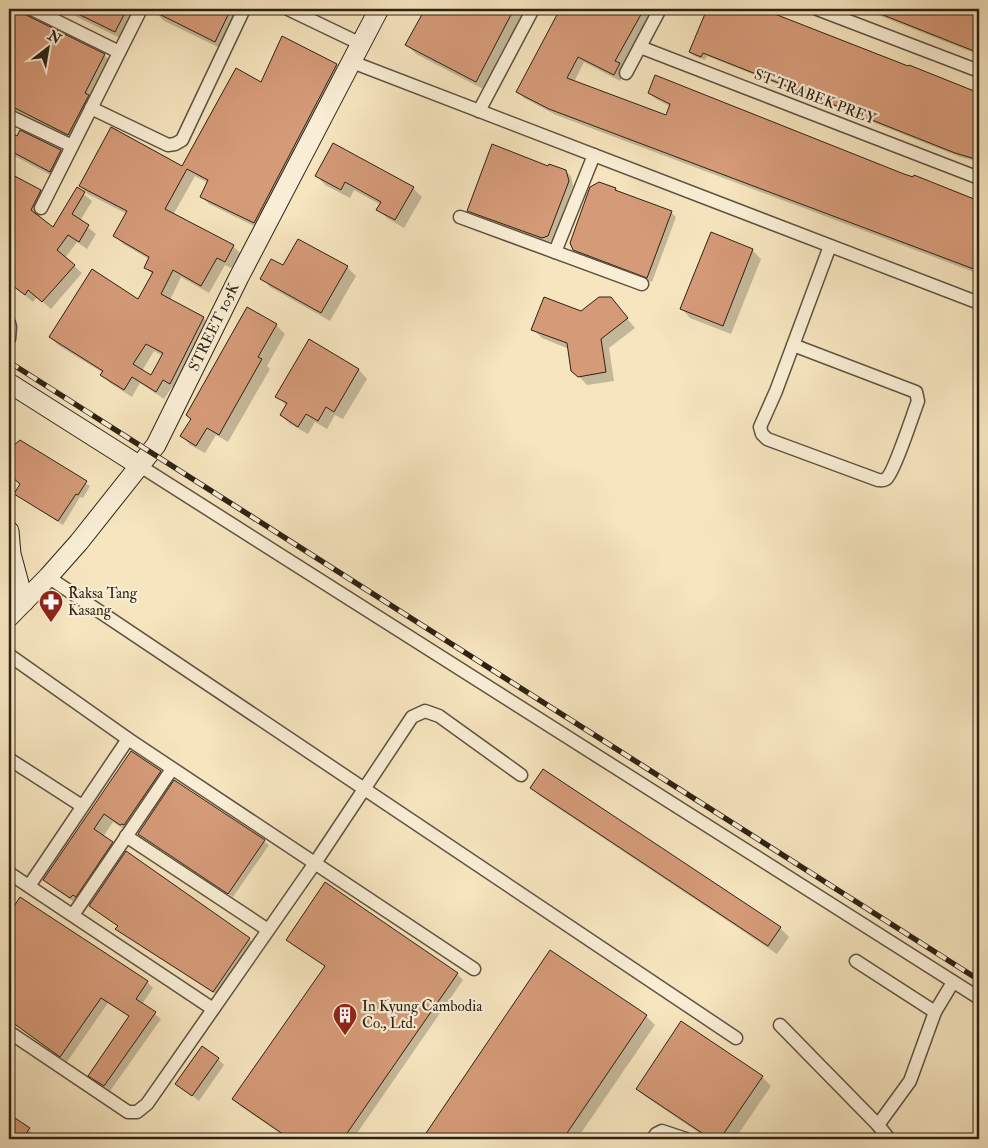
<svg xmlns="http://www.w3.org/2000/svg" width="988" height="1148" font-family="'IM FELL Double Pica',serif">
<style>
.shadow{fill:#0003;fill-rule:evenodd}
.building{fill:#d59a78;stroke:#2d2114;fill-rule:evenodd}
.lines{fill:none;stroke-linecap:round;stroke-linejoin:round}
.minor-casing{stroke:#5f523f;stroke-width:15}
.secondary-casing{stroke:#2d2114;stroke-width:21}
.minor{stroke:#f9eed5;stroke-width:12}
.secondary{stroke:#f9eed5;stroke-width:19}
.rail-casing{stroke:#2d2114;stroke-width:5.5}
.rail{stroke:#f9eed5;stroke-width:4;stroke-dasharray:11;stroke-linecap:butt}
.labels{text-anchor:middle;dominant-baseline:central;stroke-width:4.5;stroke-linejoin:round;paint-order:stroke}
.street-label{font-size:15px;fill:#2d2114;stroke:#f9eed5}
.poi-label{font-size:15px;fill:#2d2114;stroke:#f9eed5;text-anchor:start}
</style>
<rect width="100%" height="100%" fill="#f6e5bf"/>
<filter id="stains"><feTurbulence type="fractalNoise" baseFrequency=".004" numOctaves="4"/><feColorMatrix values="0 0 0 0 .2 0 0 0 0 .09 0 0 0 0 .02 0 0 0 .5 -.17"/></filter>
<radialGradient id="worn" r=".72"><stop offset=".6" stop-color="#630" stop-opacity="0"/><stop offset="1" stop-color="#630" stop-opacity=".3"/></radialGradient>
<!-- shadow -->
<g class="shadow">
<polygon points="9,9 104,55 112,63 77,142 9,108"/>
<polygon points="61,9 139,9 124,40"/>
<polygon points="157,9 229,9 239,18 224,50 164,21 155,12"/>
<polygon points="426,9 527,9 485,90 416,54 407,45"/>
<polygon points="561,9 653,10 621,67 625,71 620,81 584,62 574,82 666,117 671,107 656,99 649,93 914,179 914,177 979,202 979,274 556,115 524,98 518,92"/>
<polygon points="708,9 758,9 979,94 979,162 960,157 707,56 705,60 694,56 690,52"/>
<polygon points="863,9 979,9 979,55"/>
<path d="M283,38L337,65L345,73L262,230L209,204L201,196L208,183L195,176L173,215L233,246L241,254L233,269L225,265L209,293L181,277L170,300L203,318L211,326L179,391L172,387L164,399L140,383L132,397L110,383L102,375L103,373L58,345L50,337L139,301L153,275L145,267L149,259L123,244L115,236L127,214L88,194L80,186L183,168L262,83ZM154,351L163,356L151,377L142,371Z"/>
<polygon points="9,133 17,137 60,151 68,159 58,179 9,153"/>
<polygon points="549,168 565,171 571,176 573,186 553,240 547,243 473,215 469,211"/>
<polygon points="9,174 40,191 48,198 38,218 53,228 77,189 92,201 80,221 96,234 87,249 77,242 65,258 82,273 51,309 37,297 33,302 9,282 13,274 9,270"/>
<polygon points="317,176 413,188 422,197 404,228 387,218 378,210 381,205 354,190 350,198 325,185"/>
<polygon points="599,183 616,189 620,193 671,212 676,217 652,282 580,255 574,249"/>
<polygon points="752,250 761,259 731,334 690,318 682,309"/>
<polygon points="284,267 347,267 356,276 330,321 270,287 262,278"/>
<polygon points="610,298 635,328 609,348 614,381 587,385 573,370 569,349 542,338 533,329 581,312"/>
<polygon points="276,325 285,334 267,366 270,369 228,442 216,435 205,453 190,445 182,436 192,420 187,415"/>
<polygon points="310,341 359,370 367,379 343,419 335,415 327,429 315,422 308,434 290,424 281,415 287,406 277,396"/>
<polygon points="20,441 90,486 83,498 80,497 63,525 16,494 21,484"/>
<polygon points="132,753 160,772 169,780 130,833 113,822 103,837 120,852 80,906 54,888 45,880"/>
<polygon points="175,782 269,845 233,897 139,834"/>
<polygon points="532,788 780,928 789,937 777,954 540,796"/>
<polygon points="21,898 147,982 153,988 142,1004 161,1019 110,1091 90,1075 130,1017 108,1003 67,1062 9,1020 9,916"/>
<polygon points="90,906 249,939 253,943 217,995 121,933 117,929 119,927"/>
<polygon points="287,940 457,974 463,980 353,1139 289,1139 240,1106 234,1099 326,967 294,946"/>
<polygon points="551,951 646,1016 655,1025 577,1139 423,1139"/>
<polygon points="218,1059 224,1065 199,1101 177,1084"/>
<polygon points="762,1077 771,1086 735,1139 708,1139 646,1097 637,1089"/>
<polygon points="9,1115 35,1135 33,1139 9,1139"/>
</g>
<!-- building -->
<g class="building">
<polygon points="9,9 14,9 105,54 85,93 89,95 68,135 9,105"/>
<polygon points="68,9 127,9 115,32"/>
<polygon points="149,9 231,9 215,42"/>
<polygon points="425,9 514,9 476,82 405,45"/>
<polygon points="560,9 644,9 615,61 620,63 614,75 578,57 567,78 666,115 670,104 648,93 655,75 904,174 913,177 914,175 979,201 979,271 549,109 516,92"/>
<polygon points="707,9 762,9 908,66 909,65 979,93 979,160 955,153 703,53 701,57 689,52"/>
<polygon points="868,9 946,9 962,15 964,9 979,9 979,53"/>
<path d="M282,36L337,64L254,223L200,197L208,180L187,169L165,209L234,245L225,262L217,258L201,286L173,270L161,294L204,317L170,384L163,380L156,392L132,377L124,390L100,375L103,371L49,337L92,269L138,299L153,272L144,268L149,257L113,236L127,211L79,186L111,127L182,166L236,68L261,82ZM146,344L163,353L151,375L133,364Z"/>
<polygon points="20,130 61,150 50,172 9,150 9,131 17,136"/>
<polygon points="333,143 414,187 395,220 376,210 381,202 345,182 341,190 315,176"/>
<polygon points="492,144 548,166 549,164 566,170 569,181 548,236 542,238 467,211"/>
<polygon points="9,173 41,190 31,210 53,227 77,187 85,192 72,214 89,225 79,242 68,235 57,250 75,265 42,302 28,290 25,295 9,283"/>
<polygon points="599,182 616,188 615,190 672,211 647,278 573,250 570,243 590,187"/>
<polygon points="711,232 753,249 723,326 680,309"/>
<polygon points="298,239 348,266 321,313 260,279 271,259 283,265"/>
<polygon points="544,297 581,311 599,297 611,297 628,318 601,339 606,372 578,377 571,371 567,343 531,330"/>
<polygon points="247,307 277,324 258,357 262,359 219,435 207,428 196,446 180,436 191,419 186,415"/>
<polygon points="309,339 359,369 334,412 326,407 318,421 306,414 298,427 280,415 287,403 275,397"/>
<polygon points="20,440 87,481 78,495 76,494 58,521 14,494 20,484 12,477 11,465 14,445"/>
<polygon points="131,751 161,771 124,825 122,824 120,825 104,814 94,829 113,842 76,897 73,895 70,898 43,880"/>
<polygon points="543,769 781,927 768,946 530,788"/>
<polygon points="174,780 265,840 228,894 138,834"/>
<polygon points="126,851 250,938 213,992 115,929 118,926 89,906"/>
<polygon points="325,882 458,973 343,1139 290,1139 232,1099 325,966 286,940"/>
<polygon points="20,897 148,981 136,999 156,1012 104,1086 88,1076 129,1016 101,998 60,1057 9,1020 9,914"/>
<polygon points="550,950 647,1015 563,1139 422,1139"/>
<polygon points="681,1021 763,1076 720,1139 711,1139 636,1089"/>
<polygon points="202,1046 219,1058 192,1096 175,1084"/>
<polygon points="9,1114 30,1128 22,1139 9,1139"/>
</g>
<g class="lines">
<defs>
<g id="minor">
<polyline points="32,9 119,52"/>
<polyline points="288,9 361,44"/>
<polyline points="817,9 979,71"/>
<polyline points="640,47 979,178"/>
<polyline points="352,62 979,303"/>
<polyline points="626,73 660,9"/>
<polyline points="91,108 168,145 175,144 182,140 244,9"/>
<polyline points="479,111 533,9"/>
<polyline points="9,116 72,146"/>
<polyline points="41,208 141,9"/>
<polyline points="460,217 642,284"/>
<polyline points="555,252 594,155"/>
<polyline points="9,323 10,327 9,339"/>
<path d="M793,345L916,392L918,401C913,414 894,473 886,479C883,481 881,480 878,480L767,439L762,434L760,427L776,391L830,246"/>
<polyline points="140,466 979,998"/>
<polyline points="48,577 736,1038"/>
<polyline points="9,655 128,739 474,969"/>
<polyline points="9,759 82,806"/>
<polyline points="126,836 268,930"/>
<polyline points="9,873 213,1009"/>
<polyline points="29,886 128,739"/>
<polyline points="73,915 172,769"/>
<polyline points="856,961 935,1012 953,982"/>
<polyline points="780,1025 878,1125 889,1139"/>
<polyline points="9,1032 128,1112 137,1112 147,1104 315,863 412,717 425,711 439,716 521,775"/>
<polyline points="878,1125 910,1081 935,1012"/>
<polyline points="653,1139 656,1134 662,1131 686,1139"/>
</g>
<g id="secondary">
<polyline points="9,383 140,466"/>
<polyline points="9,531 11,554 24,602"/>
<polyline points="9,617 48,577 79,542 156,445 239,277 379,9"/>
</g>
</defs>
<!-- minor casing -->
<use href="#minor" class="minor-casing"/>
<!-- secondary casing -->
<use href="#secondary" class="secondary-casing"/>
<!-- minor -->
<use href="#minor" class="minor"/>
<!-- secondary -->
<use href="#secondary" class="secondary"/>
<defs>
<polyline id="rail" points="9,362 979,980"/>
</defs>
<!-- rail casing -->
<use href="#rail" class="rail-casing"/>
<!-- rail -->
<use href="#rail" class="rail"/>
</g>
<!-- icons -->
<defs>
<symbol id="pharmacy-pin" viewBox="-11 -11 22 30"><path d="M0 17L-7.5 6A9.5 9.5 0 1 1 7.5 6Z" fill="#8f2418" stroke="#f9eed5"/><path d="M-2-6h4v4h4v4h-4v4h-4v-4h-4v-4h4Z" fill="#fff"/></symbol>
<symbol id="building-pin" viewBox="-11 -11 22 30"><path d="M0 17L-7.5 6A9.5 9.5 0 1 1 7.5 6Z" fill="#8f2418" stroke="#f9eed5"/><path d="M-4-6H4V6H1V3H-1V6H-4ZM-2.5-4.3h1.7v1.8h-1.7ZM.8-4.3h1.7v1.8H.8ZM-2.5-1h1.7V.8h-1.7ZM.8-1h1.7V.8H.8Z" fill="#fff"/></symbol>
</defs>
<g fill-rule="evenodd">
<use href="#pharmacy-pin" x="37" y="588" width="28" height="38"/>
<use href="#building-pin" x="331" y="1001" width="28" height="38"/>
</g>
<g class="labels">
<!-- street labels -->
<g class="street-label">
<text transform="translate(815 97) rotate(21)">ST TRABEK PREY</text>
<text transform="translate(214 327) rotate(-64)">STREET 105K</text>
</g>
<!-- poi labels -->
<g class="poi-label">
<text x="68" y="593">Raksa Tang<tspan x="68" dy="17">Kasang</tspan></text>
<text x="362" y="1006">In Kyung Cambodia<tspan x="362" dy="17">Co., Ltd.</tspan></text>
</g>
</g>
<!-- margin -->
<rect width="988" height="1148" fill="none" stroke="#f6e5bf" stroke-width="30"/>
<rect x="10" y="10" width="968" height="1128" fill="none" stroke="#2d2114" stroke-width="2.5"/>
<rect x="15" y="15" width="958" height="1118" fill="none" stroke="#2d2114"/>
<!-- north arrow -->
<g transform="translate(48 48) rotate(31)" stroke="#f9eed5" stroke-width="4" paint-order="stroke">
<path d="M0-4L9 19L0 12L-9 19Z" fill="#2d2114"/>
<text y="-8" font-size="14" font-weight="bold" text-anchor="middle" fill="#2d2114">N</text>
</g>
<rect width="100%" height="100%" filter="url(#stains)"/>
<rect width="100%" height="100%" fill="url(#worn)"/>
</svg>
